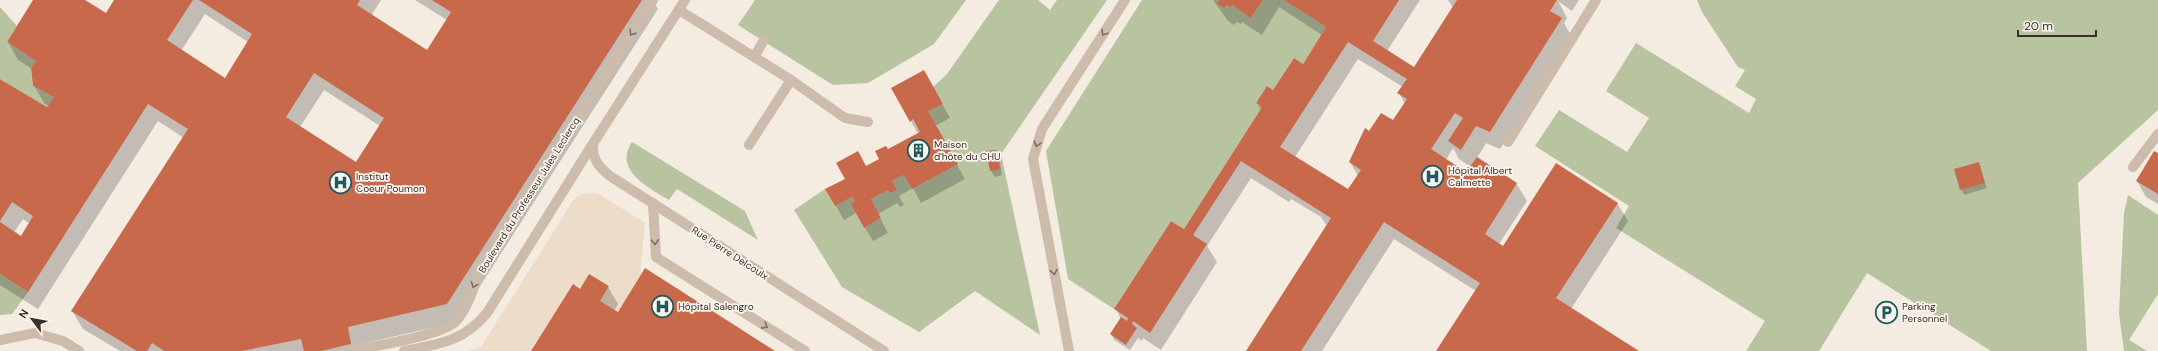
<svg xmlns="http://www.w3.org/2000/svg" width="2158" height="351" font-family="'DM Sans',sans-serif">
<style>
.green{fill:#b8c4a0}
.plaza{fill:#ecdcc8}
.shadow{fill:#0003;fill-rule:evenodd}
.building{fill:#c8694b;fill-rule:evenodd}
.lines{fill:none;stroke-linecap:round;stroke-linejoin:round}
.service{stroke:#cdbbac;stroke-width:10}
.minor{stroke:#cdbbac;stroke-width:10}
.tertiary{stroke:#cdbbac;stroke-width:10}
.oneway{stroke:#7d6f65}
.labels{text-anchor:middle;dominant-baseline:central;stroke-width:3.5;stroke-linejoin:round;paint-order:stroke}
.poi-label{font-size:10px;fill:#3b302b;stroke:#fbf5ee;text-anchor:start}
.street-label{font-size:10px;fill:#3b302b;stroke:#fbf5ee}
</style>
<rect width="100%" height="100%" fill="#f4ebe1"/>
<!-- green -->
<g class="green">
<polygon points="755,0 966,0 934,44 868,83 833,85 738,25"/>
<polygon points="999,0 1038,0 1050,10 1057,0 1107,0 1001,154 1040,335 975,291 919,332 842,287 794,210 825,189 835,206 852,197 855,201 851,204 864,228 881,218 871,199 888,190 891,193 897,190 892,181 904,175 912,189 957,164 928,111 943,104 933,87 947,74"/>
<polygon points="1142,0 1219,0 1217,4 1224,8 1227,5 1230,7 1232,5 1251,18 1263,0 1284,0 1326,27 1303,64 1294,58 1273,90 1267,86 1256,103 1262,107 1184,229 1171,221 1114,309 1068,279 1046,151"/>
<polygon points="1697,0 2158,0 2158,110 2078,183 2087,351 1991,351 1867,273 1819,351 1746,351 1765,321 1616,228 1629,206 1535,146 1559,110 1627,152 1649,118 1606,91 1636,43 1749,113 1756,99 1735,86 1745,70 1738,67 1702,12"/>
<polygon points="0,7 17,26 7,42 36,61 31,68 33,86 54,97 47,107 0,79"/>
<path d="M632,142L745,211L758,240L677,189L669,200C649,188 613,170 632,142Z"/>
<polygon points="2128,195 2158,215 2158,294 2129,340 2147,351 2124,351 2119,313 2124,213"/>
<polygon points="0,274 28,292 12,314 0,315"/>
</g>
<!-- plaza -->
<polygon class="plaza" points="593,193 599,194 645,223 640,276 618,312 600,301 609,286 589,274 580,289 573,284 531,351 468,351 481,347 574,199 582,194"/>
<!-- shadow -->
<g class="shadow">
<path d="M34,0H83L106,14L115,0H381L371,16L427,51L447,20L415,0H652L658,9L457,322L357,345L358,351H120L83,329L72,311L184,138L158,121L38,309L0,285V80L47,109L49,106L45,104L34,86L32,69L18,60L8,42ZM205,14L248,42L225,79L181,51ZM324,90L380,126L356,163L300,127ZM23,219L30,224L21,237L14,232Z"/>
<path d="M1213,0H1420L1387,51L1414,69L1453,8L1448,0H1579L1572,11L1558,1L1567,18L1564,23L1572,37L1500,149L1486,143L1477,158L1516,183L1527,201L1499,244L1504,247L1617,203L1628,221L1571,309L1638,351H1437L1476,291L1394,239L1322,351H1247L1327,226L1321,217L1291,199L1289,202L1251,178L1207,246L1217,262L1161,350L1143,338L1142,341L1138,338L1130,350L1114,340L1111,334L1121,319L1116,309L1184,230L1261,110L1257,103L1274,91L1303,65L1322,35L1279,7L1262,35L1242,22L1241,24L1237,22L1234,25L1228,21ZM1358,59L1403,87L1399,93L1405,104L1393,122L1370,133L1350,162L1358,176L1348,191L1295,157ZM1453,148L1459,159L1471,167L1467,173L1446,160Z"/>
<polygon points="932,85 950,118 935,126 965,179 921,203 913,188 899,196 904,205 900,207 897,203 878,214 888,233 873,241 856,213 844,220 827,190 881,159 888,150 918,134 893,88"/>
<polygon points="995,151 999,156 1002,175 995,177 991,171 988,152"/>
<polygon points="2158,154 2158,204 2146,197 2137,181"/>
<polygon points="1978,164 1987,188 1964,195 1961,189"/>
<polygon points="608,287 618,304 614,311 618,313 773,351 532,351 580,290"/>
</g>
<!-- building -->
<g class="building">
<path d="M33,0H85L106,13L114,0H193L167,40L225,78L252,34L199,0H360L357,5L427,50L451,12L432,0H642L447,304L348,327L351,344L321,351H304L301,339L242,351H164L152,343L147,351H137L71,311L188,129L148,104L28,292L0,274V222L21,236L33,216L12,202L0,221V79L47,107L54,97L33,86L31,68L36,61L7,42ZM314,73L384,118L356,162L286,117Z"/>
<polygon points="1219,0 1263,0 1251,18 1232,5 1230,7 1227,5 1224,8 1217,4"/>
<path d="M1284,0H1399L1373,41L1414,67L1457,0H1557L1550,11L1562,18L1490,132L1476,126L1461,150L1448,141L1463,118L1455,113L1431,149L1466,172L1477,157L1517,183L1485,234L1503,246L1556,163L1618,203L1556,298L1639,351H1436L1480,283L1384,222L1301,351H1246L1331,218L1241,161L1193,235L1207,244L1150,333L1133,321L1132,324L1137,328L1126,345L1110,334L1121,317L1127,321L1128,318L1114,309L1171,221L1184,229L1262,107L1256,103L1267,86L1273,90L1294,58L1303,64L1326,27ZM1348,42L1407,79L1397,93L1407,99L1393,120L1381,113L1369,131L1365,128L1349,162L1361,170L1348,189L1280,147Z"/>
<polygon points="924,70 943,104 928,111 958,164 912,189 904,175 892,181 897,190 891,193 888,190 871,199 881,218 864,228 851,204 855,201 852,197 835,206 825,189 845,179 836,163 858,151 866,166 879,159 875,151 886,146 888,149 920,132 913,119 910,122 891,88"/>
<polygon points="996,150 1000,169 990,171 986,151"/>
<polygon points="2154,151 2158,153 2158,194 2136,181"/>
<polygon points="1979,162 1985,183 1960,190 1954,169"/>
<polygon points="645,268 775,351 531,351 573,284 580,289 589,274 609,286 600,301 618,312"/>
</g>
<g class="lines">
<!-- service -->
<g class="service">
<polyline points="679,10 791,80"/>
<polyline points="754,57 764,40"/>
<polyline points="1508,142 1596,0"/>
<polyline points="749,145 791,80 845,118 868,122"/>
<polyline points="2133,167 2158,134"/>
<polyline points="653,203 656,257 805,351"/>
<path d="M404,351C439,344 463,342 487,313L594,142"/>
<polyline points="1069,351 1033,159 1042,129 1125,0"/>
</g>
<!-- minor -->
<g class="minor">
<polyline points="0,340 35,333 63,341 79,351"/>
<path d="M352,351C373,346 446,335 457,320C470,305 474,283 483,265L653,0"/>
</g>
<!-- tertiary -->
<path class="tertiary" d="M685,0L594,142C590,157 599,167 610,176L884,351"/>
</g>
<!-- one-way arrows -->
<defs><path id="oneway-chevron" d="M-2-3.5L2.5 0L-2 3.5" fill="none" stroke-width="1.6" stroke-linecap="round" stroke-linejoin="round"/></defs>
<g class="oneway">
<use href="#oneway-chevron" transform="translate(632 33) rotate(123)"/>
<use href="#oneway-chevron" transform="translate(1104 33) rotate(123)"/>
<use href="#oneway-chevron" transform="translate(1037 144) rotate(107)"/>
<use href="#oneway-chevron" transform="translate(655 242) rotate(87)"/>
<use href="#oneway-chevron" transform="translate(1054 272) rotate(80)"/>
<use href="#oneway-chevron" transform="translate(474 285) rotate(111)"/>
<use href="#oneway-chevron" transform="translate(765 326) rotate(32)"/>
</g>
<!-- icons -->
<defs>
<symbol id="building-ring" viewBox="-11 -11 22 22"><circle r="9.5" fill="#fbf5ee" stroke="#1f5a5e" stroke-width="1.5"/><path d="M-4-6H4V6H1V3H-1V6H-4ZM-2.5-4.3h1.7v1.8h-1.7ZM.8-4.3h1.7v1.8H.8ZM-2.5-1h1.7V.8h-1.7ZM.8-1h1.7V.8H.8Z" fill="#1f5a5e"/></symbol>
<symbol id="hospital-ring" viewBox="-11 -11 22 22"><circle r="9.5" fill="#fbf5ee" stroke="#1f5a5e" stroke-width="1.5"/><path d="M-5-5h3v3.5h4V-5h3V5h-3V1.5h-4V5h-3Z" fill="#1f5a5e"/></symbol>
<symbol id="parking-ring" viewBox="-11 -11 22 22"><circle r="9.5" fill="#fbf5ee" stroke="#1f5a5e" stroke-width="1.5"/><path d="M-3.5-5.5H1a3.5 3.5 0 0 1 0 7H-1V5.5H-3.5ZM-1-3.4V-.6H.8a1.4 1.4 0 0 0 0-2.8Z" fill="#1f5a5e"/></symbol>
</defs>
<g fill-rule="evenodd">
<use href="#building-ring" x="906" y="138" width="25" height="25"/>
<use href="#hospital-ring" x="1420" y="164" width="25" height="25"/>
<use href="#hospital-ring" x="328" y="170" width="25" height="25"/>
<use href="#hospital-ring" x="650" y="294" width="25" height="25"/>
<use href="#parking-ring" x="1874" y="300" width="25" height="25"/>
</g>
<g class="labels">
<!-- poi labels -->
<g class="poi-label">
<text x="934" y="144">Maison<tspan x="934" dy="12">d'hôte du CHU</tspan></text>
<text x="1448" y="170">Hôpital Albert<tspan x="1448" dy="12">Calmette</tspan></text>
<text x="356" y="176">Institut<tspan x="356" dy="12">Coeur Poumon</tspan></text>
<text x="678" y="306">Hôpital Salengro</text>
<text x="1902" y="306">Parking<tspan x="1902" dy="12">Personnel</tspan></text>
</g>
<!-- street labels -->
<g class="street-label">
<text transform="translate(529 195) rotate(-58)">Boulevard du Professeur Jules Leclercq</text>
<text transform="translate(730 253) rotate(33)">Rue Pierre Delcoulx</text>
</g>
</g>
<!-- north arrow -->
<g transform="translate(32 319) rotate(302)" stroke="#fbf5ee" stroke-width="3" paint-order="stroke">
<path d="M0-3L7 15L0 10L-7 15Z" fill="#3b302b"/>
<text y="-6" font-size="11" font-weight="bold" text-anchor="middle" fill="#3b302b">N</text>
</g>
<!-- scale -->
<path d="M2018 30v6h78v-6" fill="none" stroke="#3b302b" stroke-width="2"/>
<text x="2024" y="30" font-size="12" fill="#3b302b" stroke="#fbf5ee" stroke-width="3" paint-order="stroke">20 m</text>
</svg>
